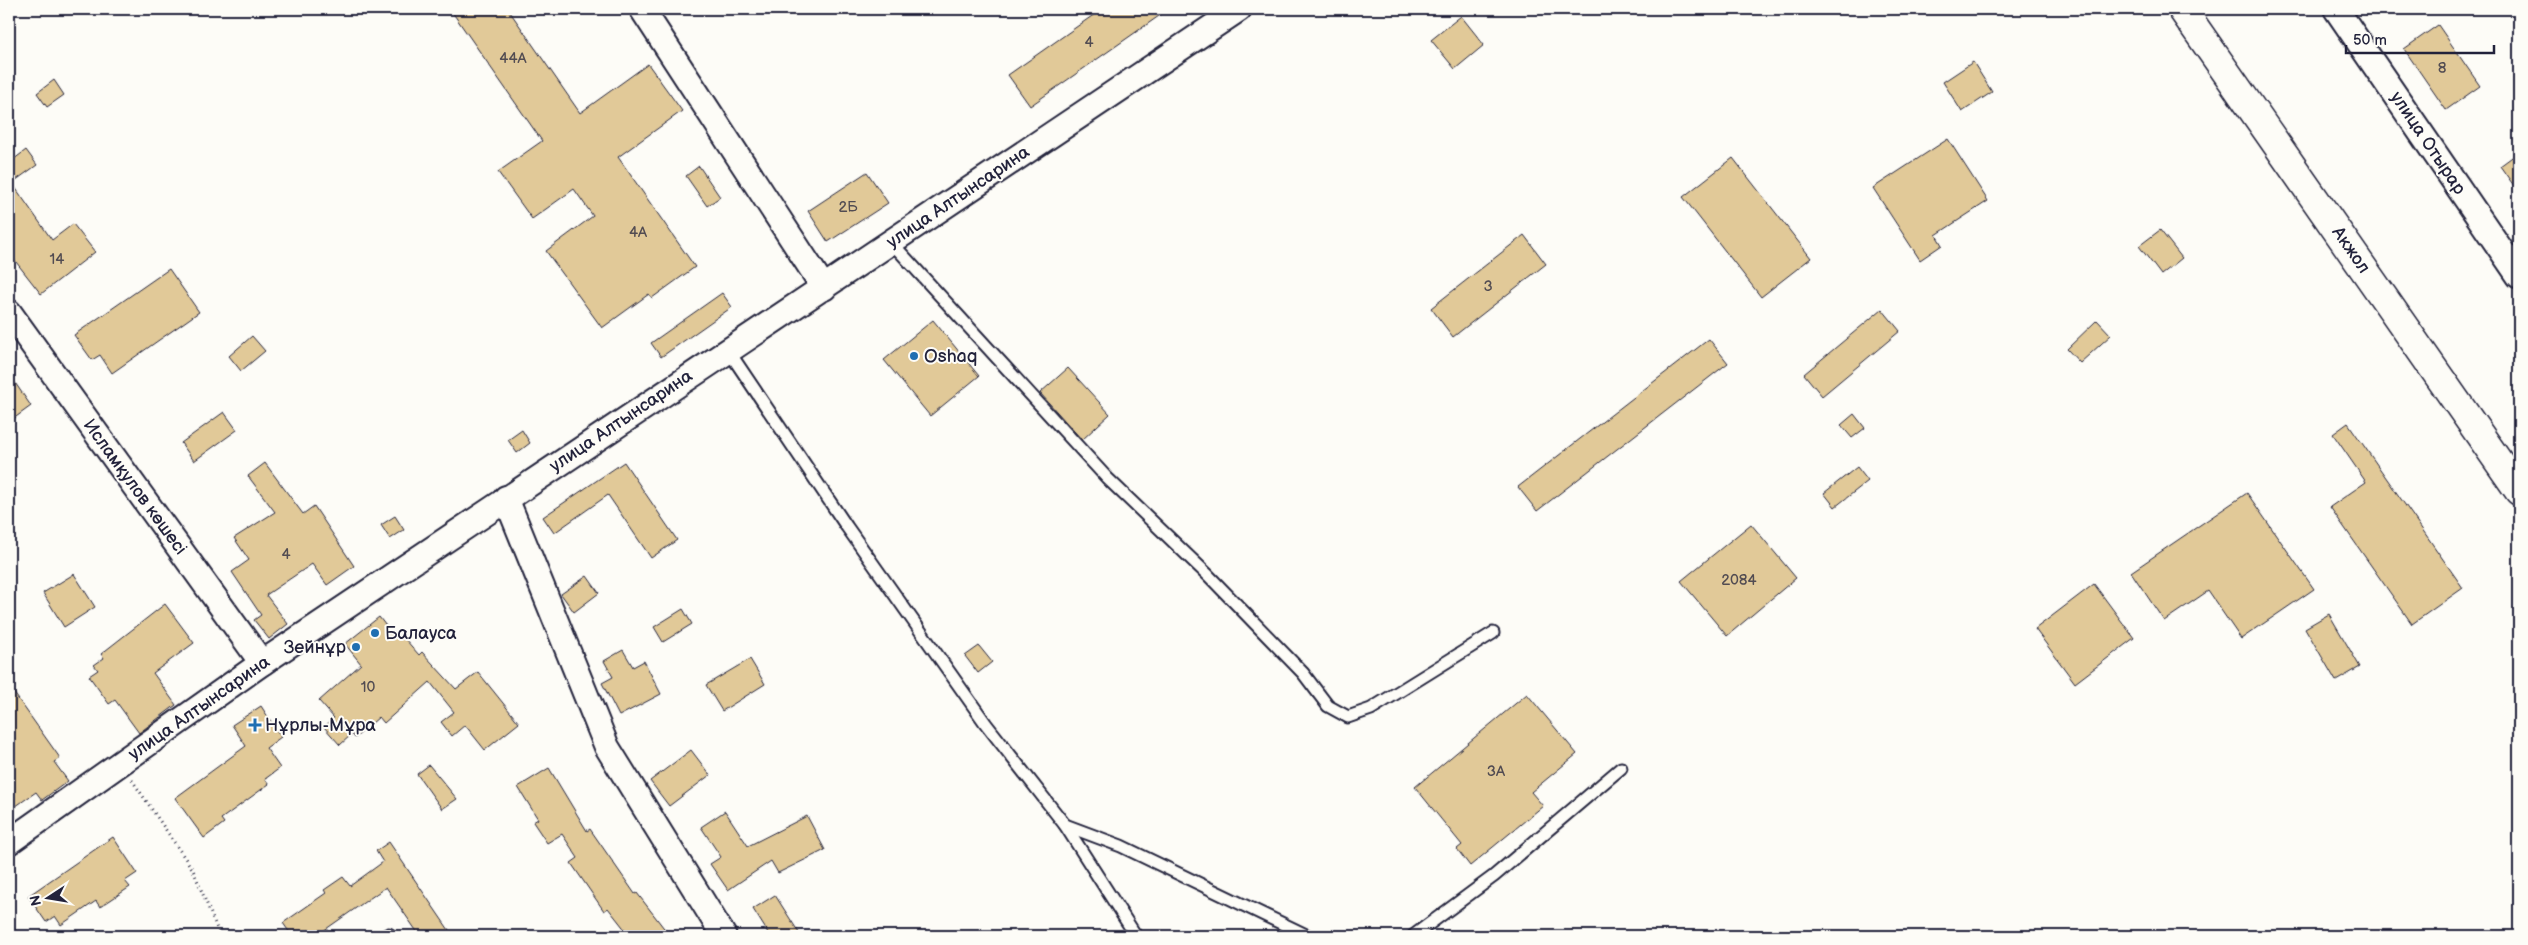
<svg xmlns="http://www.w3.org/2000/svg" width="2528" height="945" font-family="'Balsamiq Sans',sans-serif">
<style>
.building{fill:#e1c998;stroke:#22223b}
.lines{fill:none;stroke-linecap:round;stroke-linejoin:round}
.service-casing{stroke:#22223b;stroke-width:15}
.minor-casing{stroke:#22223b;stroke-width:28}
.secondary-casing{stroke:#22223b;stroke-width:31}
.path{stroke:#22223b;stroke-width:3;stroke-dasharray:1 4;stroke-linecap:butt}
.service{stroke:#fdfcf7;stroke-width:11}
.minor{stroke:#fdfcf7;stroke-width:24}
.secondary{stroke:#fdfcf7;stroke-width:28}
.poi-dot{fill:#1f6fb2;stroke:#fdfcf7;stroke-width:2}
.labels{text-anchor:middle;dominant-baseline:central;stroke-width:4;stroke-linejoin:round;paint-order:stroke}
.number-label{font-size:15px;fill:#524c52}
.street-label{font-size:18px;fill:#22223b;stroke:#fdfcf7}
.poi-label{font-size:18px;fill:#22223b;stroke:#fdfcf7;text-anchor:start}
</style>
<rect width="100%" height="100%" fill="#fdfcf7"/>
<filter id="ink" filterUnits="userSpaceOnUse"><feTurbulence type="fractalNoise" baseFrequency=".02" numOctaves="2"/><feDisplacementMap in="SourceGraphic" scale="10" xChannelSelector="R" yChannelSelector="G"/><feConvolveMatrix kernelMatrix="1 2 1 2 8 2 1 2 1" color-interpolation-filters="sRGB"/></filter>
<g filter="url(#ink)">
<!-- building -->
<g class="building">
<polygon points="450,9 508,9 580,113 648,64 682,111 618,157 695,267 652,298 649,294 602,328 546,251 593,216 574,189 532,219 498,172 542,141"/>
<polygon points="1102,9 1169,9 1030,106 1008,75"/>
<polygon points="1461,16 1484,45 1455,69 1431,40"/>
<polygon points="2438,25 2480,86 2446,110 2404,49"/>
<polygon points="1973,62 1992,92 1962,112 1943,82"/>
<polygon points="54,80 64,95 47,107 37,93"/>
<polygon points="1948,139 1988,201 1936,235 1942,245 1920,260 1873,188"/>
<polygon points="26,150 37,165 12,183 52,240 73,224 95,252 41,294 9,253 9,163"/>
<polygon points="2519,152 2519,193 2500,166"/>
<polygon points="1733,158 1811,258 1761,297 1683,197"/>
<polygon points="699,166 720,197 707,206 686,176"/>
<polygon points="867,172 888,203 828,242 808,211"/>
<polygon points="2160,230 2182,258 2161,275 2139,246"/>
<polygon points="1524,235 1546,264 1453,337 1431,308"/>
<polygon points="169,269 199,312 112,373 100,355 92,360 74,335"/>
<polygon points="722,293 732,307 661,357 651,343"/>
<polygon points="1882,309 1900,331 1822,396 1804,374"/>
<polygon points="933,320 979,376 930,416 884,360"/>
<polygon points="2097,320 2111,335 2080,363 2067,349"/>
<polygon points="252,336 265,351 241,371 229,356"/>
<polygon points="1709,339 1728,363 1537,511 1518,487"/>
<polygon points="1068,368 1110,414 1082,440 1040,393"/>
<polygon points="9,374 31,406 9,422"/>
<polygon points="224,412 237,430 194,461 181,443"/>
<polygon points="1854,414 1865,428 1852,438 1841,425"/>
<polygon points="2348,423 2463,588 2412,624 2330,507 2366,482 2333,434"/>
<polygon points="522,430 530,443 517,453 508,440"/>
<polygon points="624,462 677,540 651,558 608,495 554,533 543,517"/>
<polygon points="265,463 303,514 314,506 354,566 327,585 312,564 266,595 288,624 269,639 254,620 261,615 232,572 249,560 234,538 275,512 248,476"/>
<polygon points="1857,467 1868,481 1835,507 1824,493"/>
<polygon points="2247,493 2314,589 2241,639 2208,591 2164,621 2131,572"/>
<polygon points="395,516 404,530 390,539 381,525"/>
<polygon points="1751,524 1796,578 1727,636 1681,581"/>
<polygon points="74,574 95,607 64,627 43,593"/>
<polygon points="587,576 599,593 574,612 561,594"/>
<polygon points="2094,584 2134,638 2075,683 2035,629"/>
<polygon points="165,604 194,643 153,673 176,705 139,733 115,700 109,704 89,676 98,670 94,665 104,658 101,654"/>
<polygon points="683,609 692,624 663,642 654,627"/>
<polygon points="2329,614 2360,667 2336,681 2305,628"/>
<polygon points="379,617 393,635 398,631 419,655 422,652 456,689 478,672 519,723 485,750 465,725 452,736 441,722 454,712 430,682 384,723 379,717 355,738 352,734 340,745 324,727 334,718 319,701 361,664 345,644"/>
<polygon points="979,646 992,662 978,673 965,656"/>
<polygon points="623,650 633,667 644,661 661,694 619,716 602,683 613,677 604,661"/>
<polygon points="750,659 765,684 722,711 706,685"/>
<polygon points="9,686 60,758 54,762 68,781 42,800 36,792 9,811"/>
<polygon points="1527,694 1577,754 1531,792 1543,806 1470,866 1457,849 1462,845 1415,787"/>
<polygon points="261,706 281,737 266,748 280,768 265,779 269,784 221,819 224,823 204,838 175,798 246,746 232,725"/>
<polygon points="691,750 710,775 669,806 650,781"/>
<polygon points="429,765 457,799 442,809 417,774"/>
<polygon points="549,768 587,831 590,829 635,894 637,893 670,936 630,936 608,908 604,911 571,863 578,858 562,834 547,843 533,822 538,819 518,787"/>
<polygon points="725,811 748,846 807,816 825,850 778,873 771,861 728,890 710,864 721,857 701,827"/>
<polygon points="113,837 137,873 125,881 130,887 100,907 96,901 61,925 55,916 46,922 28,896"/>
<polygon points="389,842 453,936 420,936 386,887 316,936 292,936 283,923 326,893 324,890 343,877 350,886 383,862 376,851"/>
<polygon points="775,895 801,936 770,936 753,909"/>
</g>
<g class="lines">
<defs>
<g id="service">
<polyline points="891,242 1107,478 1208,575 1303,673 1328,706 1348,717 1371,709 1493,633"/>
<polyline points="728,350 847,527 986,724 1065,825 1136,936"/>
<polyline points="1065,825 1121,846 1308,936"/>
<polyline points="385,936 389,934"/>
<polyline points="1413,936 1494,876 1621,768"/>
</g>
<g id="minor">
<polyline points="642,9 824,288"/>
<polyline points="2336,9 2519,276"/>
<polyline points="9,312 262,663"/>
<polyline points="506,498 607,747 724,936"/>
<polyline points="9,842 262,663 1239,9"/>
</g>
<polyline id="secondary" points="2182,9 2519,491"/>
</defs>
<!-- service casing -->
<use href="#service" class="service-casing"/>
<!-- minor casing -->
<use href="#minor" class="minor-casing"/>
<!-- secondary casing -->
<use href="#secondary" class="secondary-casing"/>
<!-- path -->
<polyline class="path" points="132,780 193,870 220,936"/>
<!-- service -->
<use href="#service" class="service"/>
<!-- minor -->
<use href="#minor" class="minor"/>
<!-- secondary -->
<use href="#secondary" class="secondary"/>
</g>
</g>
<!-- markers -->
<g class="poi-dot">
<circle cx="914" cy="356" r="5"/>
<circle cx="375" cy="633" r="5"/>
<circle cx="356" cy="647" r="5"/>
<path d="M252.5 717.5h5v5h5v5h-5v5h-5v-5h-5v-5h5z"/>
</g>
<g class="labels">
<!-- number labels -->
<g class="number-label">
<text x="1089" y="42">4</text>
<text x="513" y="58">44А</text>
<text x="2442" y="68">8</text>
<text x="848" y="207">2Б</text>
<text x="638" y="232">4А</text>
<text x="57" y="259">14</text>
<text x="1488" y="286">3</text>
<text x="286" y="554">4</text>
<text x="1739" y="580">2084</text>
<text x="368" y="687">10</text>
<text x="1496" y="771">3А</text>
</g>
<!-- street labels -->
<g class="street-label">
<text transform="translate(2428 143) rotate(56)">улица Отырар</text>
<text transform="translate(958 197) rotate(-34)">улица Алтынсарина</text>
<text transform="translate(2351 250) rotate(55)">Акжол</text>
<text transform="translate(621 421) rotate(-34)">улица Алтынсарина</text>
<text transform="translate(135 487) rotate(54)">Исламқулов көшесі</text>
<text transform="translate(199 708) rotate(-35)">улица Алтынсарина</text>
</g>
<!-- poi labels -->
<g class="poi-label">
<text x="924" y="356">Oshaq</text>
<text x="385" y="633">Балауса</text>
<text x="346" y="647" text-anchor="end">Зейнұр</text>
<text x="265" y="725">Нұрлы-Мұра</text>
</g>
</g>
<!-- margin -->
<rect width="2528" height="945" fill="none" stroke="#fdfcf7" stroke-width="30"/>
<rect x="15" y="15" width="2498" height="915" fill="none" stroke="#22223b" stroke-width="2" filter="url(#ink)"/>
<!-- north arrow -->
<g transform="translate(48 898) rotate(258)" stroke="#fdfcf7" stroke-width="4" paint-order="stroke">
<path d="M0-4L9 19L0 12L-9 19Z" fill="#22223b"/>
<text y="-8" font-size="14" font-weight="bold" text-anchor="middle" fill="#22223b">N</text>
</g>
<!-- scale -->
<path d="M2346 45v8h148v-8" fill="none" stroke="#22223b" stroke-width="2.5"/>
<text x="2353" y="45" font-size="15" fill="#22223b" stroke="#fdfcf7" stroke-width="4" paint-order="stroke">50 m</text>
</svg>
